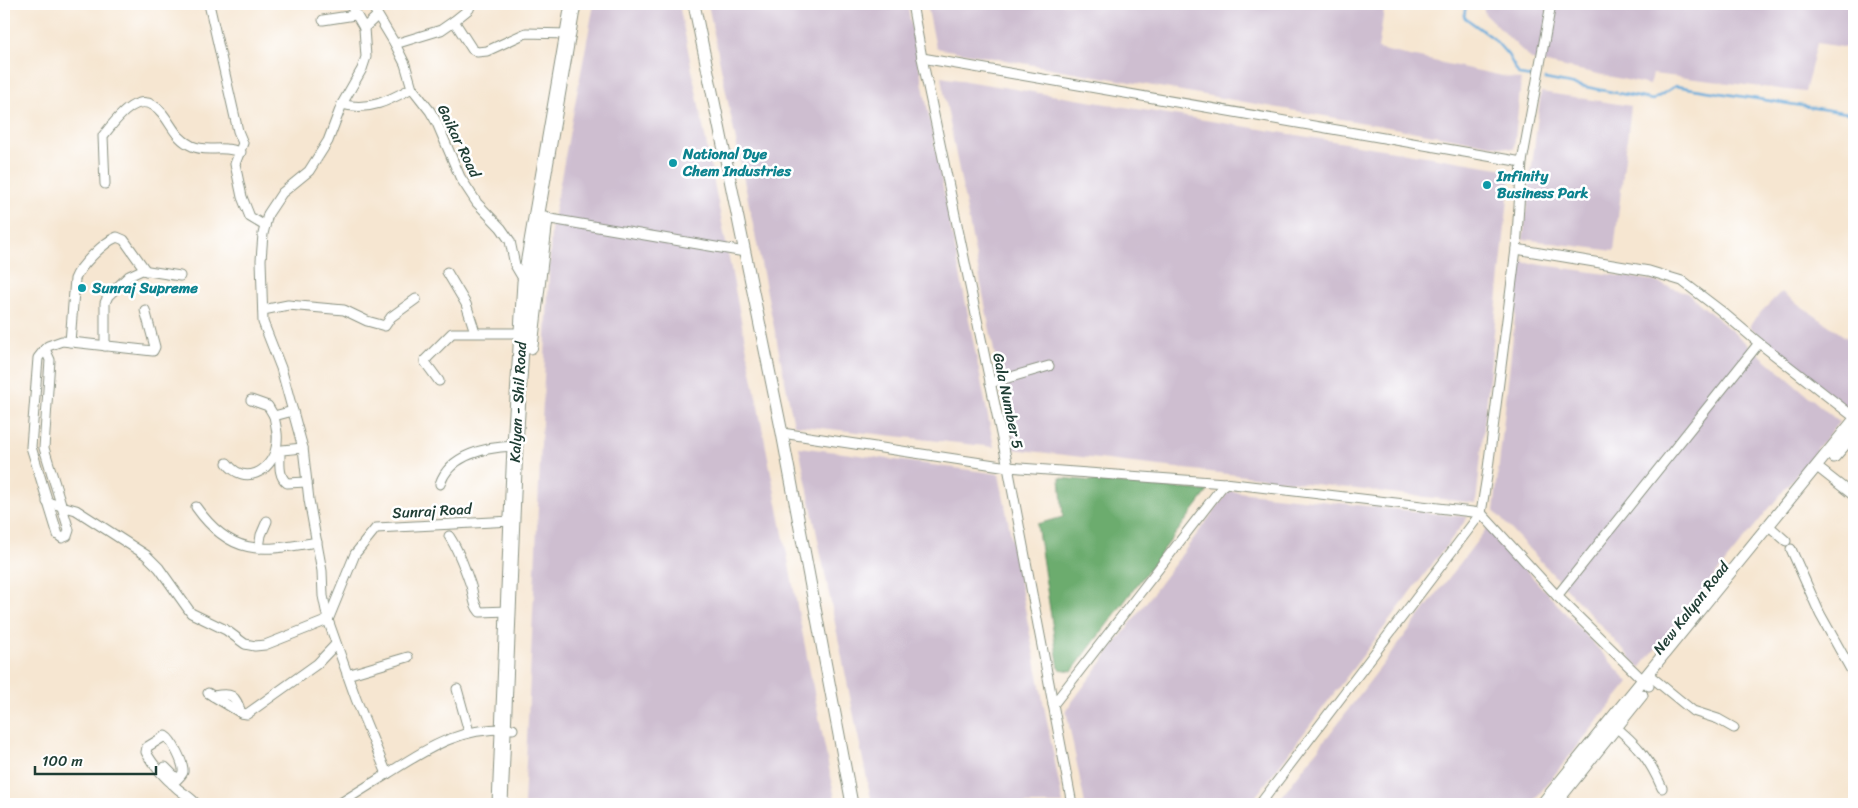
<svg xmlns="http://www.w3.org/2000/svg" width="1858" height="808" font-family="Sriracha,sans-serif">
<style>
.industrial{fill:#cebed0}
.forest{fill:#6cac6e;stroke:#467451}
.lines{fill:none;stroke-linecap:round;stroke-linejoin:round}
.stream{stroke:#66aadb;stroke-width:2.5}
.minor-casing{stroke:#8a9282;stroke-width:11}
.tertiary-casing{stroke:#8a9282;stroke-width:13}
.primary-casing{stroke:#8a9282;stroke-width:17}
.minor{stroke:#fff;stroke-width:9}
.tertiary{stroke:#fff;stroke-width:11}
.primary{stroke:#fff;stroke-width:15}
.culture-dot{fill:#0f9aa8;stroke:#fff;stroke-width:2}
.labels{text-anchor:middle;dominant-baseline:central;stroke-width:5;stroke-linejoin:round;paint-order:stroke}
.street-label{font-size:15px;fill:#1f3d34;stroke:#fff}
.culture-label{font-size:15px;font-weight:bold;fill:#0d838f;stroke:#fff;text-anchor:start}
</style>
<rect width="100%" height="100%" fill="#fff"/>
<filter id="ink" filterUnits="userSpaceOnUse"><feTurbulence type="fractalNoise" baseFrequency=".02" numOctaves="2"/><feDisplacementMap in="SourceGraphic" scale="10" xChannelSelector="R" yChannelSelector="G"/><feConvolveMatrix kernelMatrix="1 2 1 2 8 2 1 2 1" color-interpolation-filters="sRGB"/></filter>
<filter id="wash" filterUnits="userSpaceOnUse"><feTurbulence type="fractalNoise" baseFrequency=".0096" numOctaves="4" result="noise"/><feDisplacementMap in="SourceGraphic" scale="20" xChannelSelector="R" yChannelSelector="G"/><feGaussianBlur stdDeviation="1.12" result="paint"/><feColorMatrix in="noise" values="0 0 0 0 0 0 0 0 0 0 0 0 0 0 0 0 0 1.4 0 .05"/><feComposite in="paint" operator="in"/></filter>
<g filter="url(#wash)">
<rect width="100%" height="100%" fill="#f6e6d1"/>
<!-- industrial -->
<g class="industrial">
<polygon points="594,4 679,4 836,804 524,804 551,230"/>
<polygon points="708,4 907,4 994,447 794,425"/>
<polygon points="927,4 1385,4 1378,49 1521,80 1514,149 936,48"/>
<polygon points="1482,4 1854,4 1854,49 1817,43 1805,92 1653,74 1650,85 1532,60 1485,14"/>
<polygon points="941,77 1511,170 1476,503 1013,449"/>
<polygon points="1541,92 1631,106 1614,251 1523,239"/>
<polygon points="1521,262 1649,280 1687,293 1839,422 1640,668 1494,511"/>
<polygon points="1781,292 1854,343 1854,403 1848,410 1750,327 1755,318"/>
<polygon points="799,447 999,474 1063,804 872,804"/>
<polygon points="1229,491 1468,517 1250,804 1085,804 1066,710"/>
<polygon points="1487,528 1629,682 1531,804 1276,804"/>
</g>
<!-- forest -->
<polygon class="forest" points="1060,478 1208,491 1072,671 1059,669 1037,524 1063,517"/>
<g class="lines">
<!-- stream -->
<g class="stream">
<polyline points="1466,4 1464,17 1493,38 1508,55 1519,75 1532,77"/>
<polyline points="1545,79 1653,100 1675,86 1854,114"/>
</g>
</g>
</g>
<g filter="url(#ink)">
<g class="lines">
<defs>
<g id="minor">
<polyline points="209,4 238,131 243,143 235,164 242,197 250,217 265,226"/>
<polyline points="350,4 364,28"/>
<polyline points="371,4 395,44 405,64 412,88 430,111 437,123 460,177 477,203 501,228 510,241 515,265 525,282"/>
<polyline points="471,4 469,9 454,21 472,49 477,52 487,51 526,33 568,34"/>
<polyline points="912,4 922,58 1008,467 1072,804"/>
<path d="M377,16L364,28L366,57L362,69L342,104L328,141L309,171L282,193L268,214L263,234L261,260L263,322L281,368L303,448L309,500L322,571L323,596L328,620L356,699L387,774C430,747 459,727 513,729"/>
<polyline points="323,20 355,15"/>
<polyline points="395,44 441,30 454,21"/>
<polyline points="922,58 1522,162 1551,4"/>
<path d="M342,104C368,112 390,100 412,88"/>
<path d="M105,184L103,136C117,118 140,86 162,113C172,125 176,139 192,146C202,151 215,148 226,149C231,149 236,151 241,152"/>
<polyline points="545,218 745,252"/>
<polyline points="1516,249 1649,271 1682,281 1720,310 1759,343"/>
<polyline points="447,272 466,304 475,332"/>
<polyline points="263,310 288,305 344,310 367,321 385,326 391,317 416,299"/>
<path d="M70,342L75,279C80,266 104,242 117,237L124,240L146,271"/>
<polyline points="105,346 105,303 108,296 129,276 142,270 180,276"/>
<polygon points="45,349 50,360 44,448 69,530 67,536 62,538 58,535 31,447 38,358"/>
<polyline points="45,349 48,346 62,341 153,351 155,347 145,310"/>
<polyline points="439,381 425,362 425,360 452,333 521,333"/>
<polyline points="990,383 1049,366"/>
<polyline points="251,400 268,406 274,416"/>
<polyline points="782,433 1008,467 1225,483 1481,513 1557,596 1649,686"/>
<path d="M303,448L282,450L280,453C280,463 278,476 287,483L307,482"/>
<path d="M227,463C244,486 271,472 276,448C279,437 276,427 274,416L293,411"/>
<polyline points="1817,467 1854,496"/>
<path d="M440,484C450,454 487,447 515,446"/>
<polyline points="47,502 76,510 146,555 159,568 191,613 226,630 245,644 255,646 265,645 328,620 355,554 376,528 512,521"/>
<path d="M196,507C232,558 263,551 317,542"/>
<polyline points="1769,526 1786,541"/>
<path d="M449,536C459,551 465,569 471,586C474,596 473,604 480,612L508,611"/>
<polyline points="259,548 261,535 267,521"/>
<polyline points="1791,549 1820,614 1854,675"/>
<polyline points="1557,596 1759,343 1854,417"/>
<polyline points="347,675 408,657"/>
<polyline points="1649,675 1693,711 1718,719 1734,728"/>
<polyline points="457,689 469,732"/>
<polyline points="208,693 241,713 247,714 317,664 336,644"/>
<path d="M213,696C232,693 235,694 241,713"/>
<polyline points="1053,705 1225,483"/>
<path d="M1612,724C1637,744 1649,758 1662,788"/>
<polyline points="165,767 177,779"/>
<path d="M172,784C175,781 182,776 183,772C184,763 172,740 165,736L147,747L146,752C153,766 165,778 178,789C184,794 192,798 196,804"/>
<polyline points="339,804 387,774"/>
<polyline points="1260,804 1481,513 1487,476 1516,249 1522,162"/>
</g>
<g id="tertiary">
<polyline points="694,4 782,433 852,804"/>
<polyline points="1834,457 1854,434"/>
<polyline points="1542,804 1854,420"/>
<polyline points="1555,804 1642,695"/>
</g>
<g id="primary">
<polyline points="530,346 545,219"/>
<polyline points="500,804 515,446 525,282 573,4"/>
</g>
</defs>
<!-- minor casing -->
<use href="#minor" class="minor-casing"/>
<!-- tertiary casing -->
<use href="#tertiary" class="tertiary-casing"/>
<!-- primary casing -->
<use href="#primary" class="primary-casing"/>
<!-- minor -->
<use href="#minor" class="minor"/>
<!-- tertiary -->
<use href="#tertiary" class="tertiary"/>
<!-- primary -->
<use href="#primary" class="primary"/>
</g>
</g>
<!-- markers -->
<g class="culture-dot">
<circle cx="673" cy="163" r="5"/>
<circle cx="1487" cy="185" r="5"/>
<circle cx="82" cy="288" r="5"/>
</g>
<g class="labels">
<!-- street labels -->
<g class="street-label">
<text transform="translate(459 141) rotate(64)">Gaikar Road</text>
<text transform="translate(1008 401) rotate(78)">Gala Number 5</text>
<text transform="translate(518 402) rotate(-87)">Kalyan - Shil Road</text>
<text transform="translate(432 511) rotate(-3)">Sunraj Road</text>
<text transform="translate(1691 608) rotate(-52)">New Kalyan Road</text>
</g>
<!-- culture labels -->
<g class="culture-label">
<text x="683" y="154">National Dye<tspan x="683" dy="17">Chem Industries</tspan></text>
<text x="1497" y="176">Infinity<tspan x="1497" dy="17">Business Park</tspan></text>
<text x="92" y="288">Sunraj Supreme</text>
</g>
</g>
<!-- margin -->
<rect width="1858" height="808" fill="none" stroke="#fff" stroke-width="20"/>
<!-- scale -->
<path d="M35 766v8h121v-8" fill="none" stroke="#1f3d34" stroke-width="2.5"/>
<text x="42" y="766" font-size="15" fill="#1f3d34" stroke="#ffffff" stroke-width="4" paint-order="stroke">100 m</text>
</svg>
